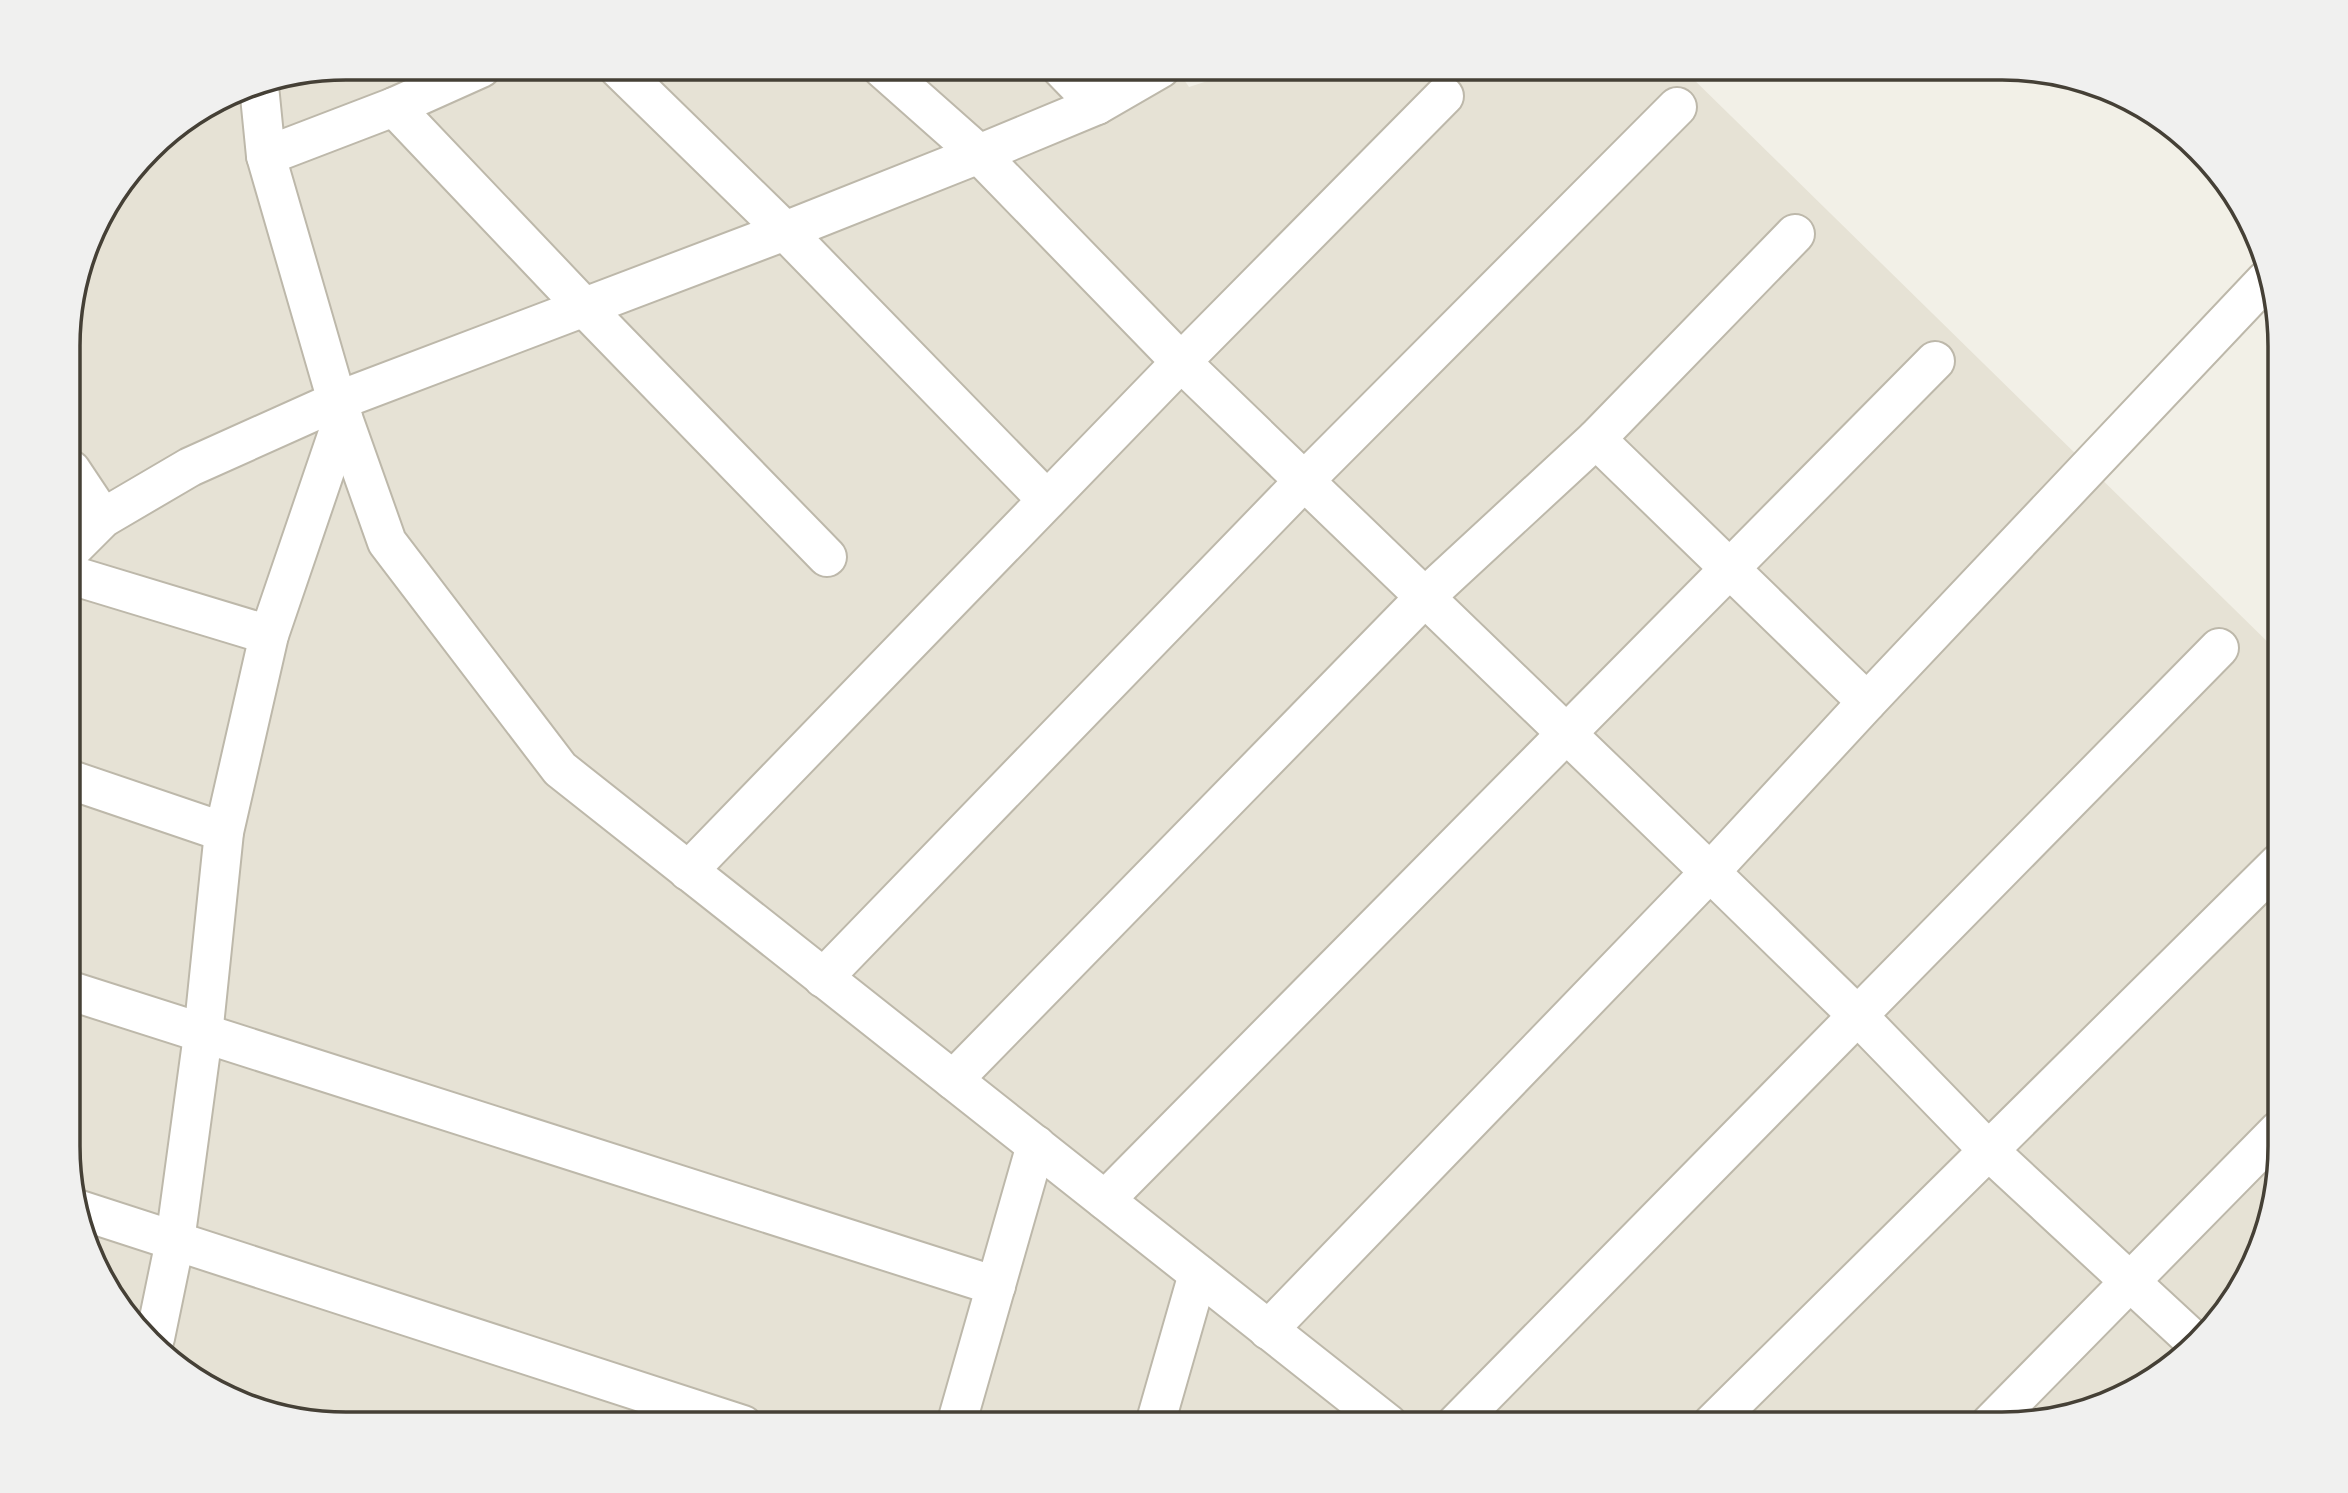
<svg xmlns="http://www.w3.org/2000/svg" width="2348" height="1493" font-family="Manrope,sans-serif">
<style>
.residential{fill:#e6e2d5}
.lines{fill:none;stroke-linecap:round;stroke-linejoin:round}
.minor-casing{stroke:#bdb8aa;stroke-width:42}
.tertiary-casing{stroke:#bdb8aa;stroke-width:42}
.minor{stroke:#fff;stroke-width:38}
.tertiary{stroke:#fff;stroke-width:38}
.rim{fill:none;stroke:#454036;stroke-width:3.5}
</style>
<rect width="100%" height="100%" fill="#f2f0e7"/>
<!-- residential -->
<polygon class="residential" points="347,68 1176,68 1189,87 1248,68 1682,68 2279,653 2279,1164 2265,1235 2233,1301 2141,1387 2019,1424 347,1425 274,1415 192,1378 106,1286 71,1182 71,311 97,223 163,138 241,89"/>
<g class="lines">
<defs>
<g id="minor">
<polyline points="618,68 785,231 1047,500"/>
<polyline points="882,68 979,154 1181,362 1710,872 1859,1017 1989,1151 2192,1339"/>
<polyline points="1061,68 1097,105"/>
<polyline points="394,107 583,306 827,557"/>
<polyline points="266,156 394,107 481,68"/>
<polyline points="337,401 785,231 979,154 1097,105 1161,68"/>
<polyline points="1596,439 1867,702"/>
<polyline points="71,470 103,518"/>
<polyline points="71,575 269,635"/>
<polyline points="71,780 224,832"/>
<polyline points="688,871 1181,362 1444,96"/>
<polyline points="823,978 1304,481 1677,107"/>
<polyline points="71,991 996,1286"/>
<polyline points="953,1080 1425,597 1596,439 1795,234"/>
<polyline points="1105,1200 1935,361"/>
<polyline points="80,1210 743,1425"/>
<polyline points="1268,1330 1710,872 1867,702 2265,281"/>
<polyline points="1155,1424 1198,1274"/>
<polyline points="1456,1424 2219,648"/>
<polyline points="1712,1424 2279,863"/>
<polyline points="1990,1424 2279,1130"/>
<polyline points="956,1425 1036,1145"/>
</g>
<g id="tertiary">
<polyline points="259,86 266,156 337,401 387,542 560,769 1388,1424"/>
<polyline points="71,550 103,518 190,467 337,401"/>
<polyline points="155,1338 175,1241 203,1035 224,832 269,635 343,418"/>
</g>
</defs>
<!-- minor casing -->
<use href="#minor" class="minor-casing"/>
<!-- tertiary casing -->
<use href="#tertiary" class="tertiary-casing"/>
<!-- minor -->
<use href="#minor" class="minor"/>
<!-- tertiary -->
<use href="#tertiary" class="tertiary"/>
</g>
<!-- crop -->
<path d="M0 0H2348V1493H0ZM346 80H2002A266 266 0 0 1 2268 346V1146A266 266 0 0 1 2002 1412H346A266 266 0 0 1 80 1146V346A266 266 0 0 1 346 80Z" fill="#f0f0ef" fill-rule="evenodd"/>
<path class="rim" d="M346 80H2002A266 266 0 0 1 2268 346V1146A266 266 0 0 1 2002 1412H346A266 266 0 0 1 80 1146V346A266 266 0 0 1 346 80Z"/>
</svg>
